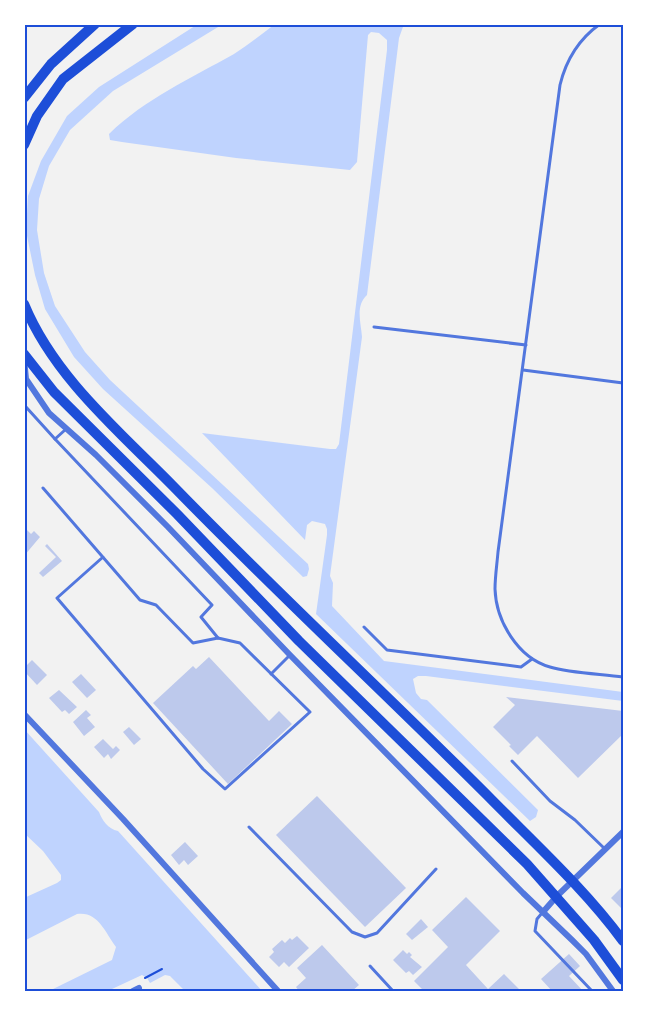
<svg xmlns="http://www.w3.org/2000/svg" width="647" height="1015" font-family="'Asap Condensed',sans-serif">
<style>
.water{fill:#bfd3fe}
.building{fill:#bdc9ec}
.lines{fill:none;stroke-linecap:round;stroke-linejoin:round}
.path{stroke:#1d4ed8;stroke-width:2}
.service{stroke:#5277de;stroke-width:3}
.minor{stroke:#5277de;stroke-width:6}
.primary{stroke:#1d4ed8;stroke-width:10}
.neatline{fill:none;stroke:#1d4ed8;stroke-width:2}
</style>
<rect width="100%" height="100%" fill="#f2f2f2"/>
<!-- water -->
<g class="water">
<polygon points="198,24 223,24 113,91 70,130 49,166 39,199 37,230 44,273 55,306 85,352 110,380 308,564 309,569 307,576 303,577 212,488 103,389 74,357 45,309 35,275 26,231 28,196 41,161 67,116 99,87"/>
<path d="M275,24H404L399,38L367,295C355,306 361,323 362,337L330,576L333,583L332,606L384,661L623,692V701L426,676H418L413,679L416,693L421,699L427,700L538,810L536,817L530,821L316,614L327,535V529L325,524L312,521L307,525L305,540L202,433L330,449H336L339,444L387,50V40L379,33L371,32L368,35L357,162L350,170L236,158L122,142L110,140L109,134C145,99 191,78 234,54C248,45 262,34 275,24Z"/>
<path d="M24,729L99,812C102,820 108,829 118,831L262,991H185L170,976L165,975L150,983L147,978L142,975L112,989V991H49L112,960L116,947C105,932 98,911 77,914L24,941V898L57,883L61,880V875L43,851L24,833Z"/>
</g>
<!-- building -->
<g class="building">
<polygon points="27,530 31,534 34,531 40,537 24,556 24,532"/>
<polygon points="47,544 62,561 43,577 39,573 56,557 45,546"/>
<polygon points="209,657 269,721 279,711 292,724 228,784 153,703 193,666 196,669"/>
<polygon points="32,660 47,675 37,685 24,671 24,668"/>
<polygon points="81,674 96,690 87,698 72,682"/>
<polygon points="59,690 77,707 69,714 65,710 62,712 49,698"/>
<polygon points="506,697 623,711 623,734 578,778 537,736 518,755 509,746 511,745 493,727 515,705"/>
<polygon points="86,710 91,715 87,718 95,727 84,736 73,722"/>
<polygon points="129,727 141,739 134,745 123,732"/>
<polygon points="103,739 113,749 116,746 120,750 111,759 108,754 104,758 94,747"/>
<polygon points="317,796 406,888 365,927 276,835"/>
<polygon points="185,842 198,856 188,865 184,860 179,865 171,855"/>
<polygon points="623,886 623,910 611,898"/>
<polygon points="466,897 500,931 466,965 488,989 504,974 521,991 424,991 414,981 448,947 432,930"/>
<polygon points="421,919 428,927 412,940 406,934"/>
<polygon points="297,936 309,948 289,967 284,962 279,967 269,957 274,952 272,949 282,940 285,943 290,938 292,940"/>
<polygon points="322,945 359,985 352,991 299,991 296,987 306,978 297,968"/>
<polygon points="403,950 407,954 409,952 412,955 410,957 422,967 413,975 409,971 406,973 393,960"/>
<polygon points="569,954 580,966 569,976 583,991 552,991 541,979"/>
</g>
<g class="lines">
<!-- path -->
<polyline class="path" points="145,978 162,969"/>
<!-- service -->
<g class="service">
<path d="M600,24C579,39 566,60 560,85L498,552C497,564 495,577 495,589C496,621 518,658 550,667C570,673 601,674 623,677"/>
<polyline points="374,327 526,345"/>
<polyline points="523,370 623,383"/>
<polyline points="26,407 55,439 65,430"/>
<polyline points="55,439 212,605 201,617 218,638"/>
<polyline points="43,488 140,600 156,605 193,643 218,638 240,643 310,712 225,789 203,769 57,598 103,557"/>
<polyline points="364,627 387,650 521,667 532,659"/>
<polyline points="271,674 290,655"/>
<polyline points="512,761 550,801 575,820 605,849"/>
<polyline points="249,827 352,932 365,937 377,933 436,869"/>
<polyline points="542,913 537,919 535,931 592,991"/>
<polyline points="370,966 393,991"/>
</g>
<!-- minor -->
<g class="minor">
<polyline points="24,358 26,379 49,413 96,455 168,527 290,655 523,893 572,940 586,954 613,991"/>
<polyline points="24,714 123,819 278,991"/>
<polyline points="543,912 557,896 623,832"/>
<polyline points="133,991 139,988"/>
</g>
<!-- primary -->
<g class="primary">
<polyline points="24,98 51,64 95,24"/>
<polyline points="24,145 37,116 63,79 133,24"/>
<path d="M24,304C54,377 119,431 173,486C275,591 383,691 487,795C533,842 584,888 623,941"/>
<polyline points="24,354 54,392 177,514 299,641 527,864 594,940 623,980"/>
</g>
</g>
<!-- border -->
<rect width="647" height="1015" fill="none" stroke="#ffffff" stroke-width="51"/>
<rect x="26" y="26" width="596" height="964" class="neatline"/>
</svg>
